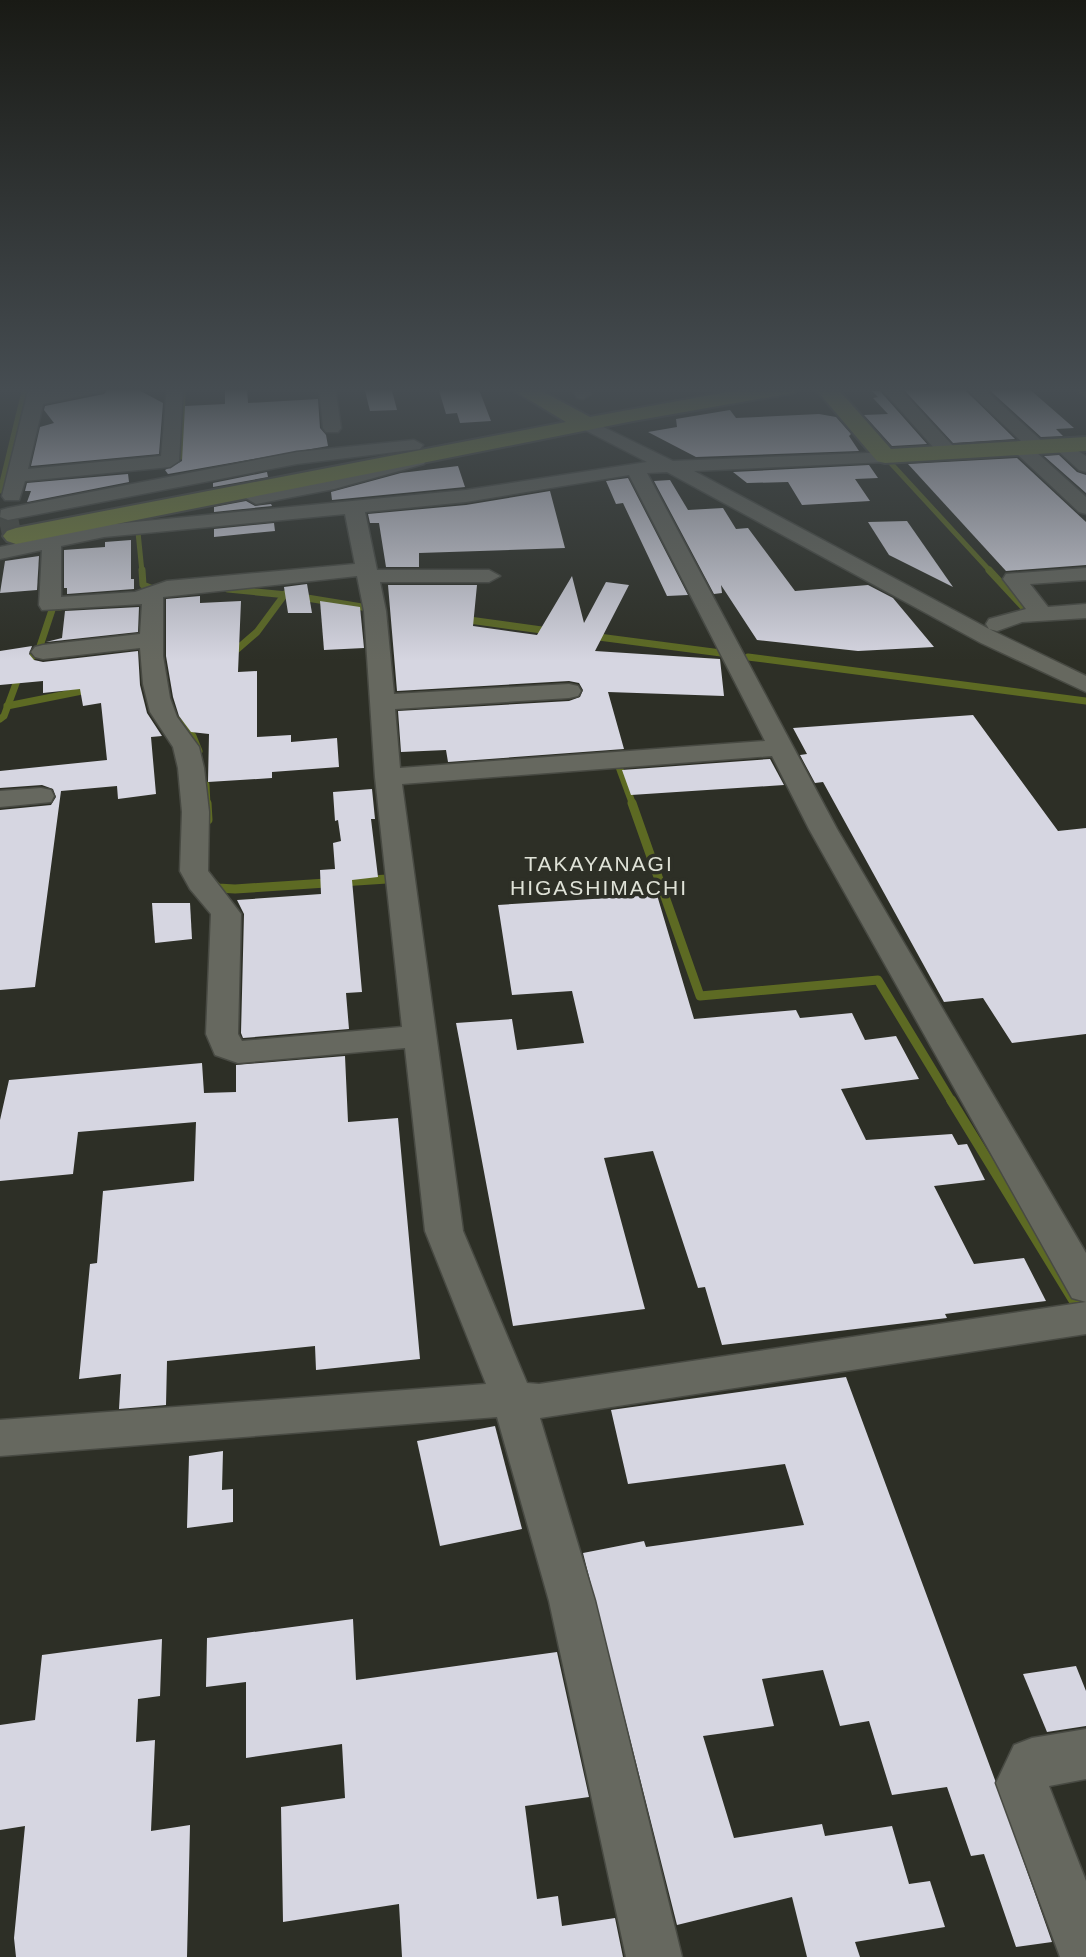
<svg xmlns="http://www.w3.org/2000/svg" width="1086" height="1957" font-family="Arial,sans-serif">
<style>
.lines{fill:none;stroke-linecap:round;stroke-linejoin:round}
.stream-far3{stroke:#5d6a23;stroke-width:5}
.stream-far2{stroke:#5d6a23;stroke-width:7}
.stream-far1{stroke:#5d6a23;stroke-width:9}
.stream{stroke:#5d6a23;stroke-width:10}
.building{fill:#d6d6e1}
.major-tunnel{stroke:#494b43;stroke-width:23;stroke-dasharray:23 11;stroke-linecap:butt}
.minor-casing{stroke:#484a43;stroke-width:3}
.major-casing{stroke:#484a43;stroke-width:4}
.minor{fill:#66685f;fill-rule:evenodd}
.major{fill:#75813c;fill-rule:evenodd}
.labels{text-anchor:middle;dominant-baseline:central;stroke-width:7;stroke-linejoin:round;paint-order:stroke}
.neighbourhood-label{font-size:21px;letter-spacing:2px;fill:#dfe2d7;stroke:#2d2f26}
</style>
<rect width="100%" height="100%" fill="#2d2f26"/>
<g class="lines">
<!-- stream-far3 -->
<g class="stream-far3">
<polyline points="1076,387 1086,395"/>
<polyline points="178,457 182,457 183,387"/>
<polyline points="887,459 991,572"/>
<polyline points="0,491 25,387"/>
<polyline points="138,532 142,572"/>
</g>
<!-- stream-far2 -->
<g class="stream-far2">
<polyline points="142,570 143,585 158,591"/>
<polyline points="989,570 1027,611"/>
<polyline points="228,589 287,595"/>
<polyline points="301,597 368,608"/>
<polyline points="462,619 549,631"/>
<polyline points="591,636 721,653"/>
<polyline points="234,657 235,651 257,632 285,594"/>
<polyline points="748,657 1086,701"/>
<polyline points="7,706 92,689"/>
<polyline points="0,719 4,716 21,670 39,649 53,607 60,607"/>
<polyline points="177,720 193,736 199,751"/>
<polyline points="619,767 633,805"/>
<polyline points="206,785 207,805"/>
</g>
<!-- stream-far1 -->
<g class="stream-far1">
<polyline points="207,803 208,820"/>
<polyline points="632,803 700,996 878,980 952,1102"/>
<polyline points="213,883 218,888 235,889 387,879"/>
</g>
<!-- stream -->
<polyline class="stream" points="951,1100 1086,1321"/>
</g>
<!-- building -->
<g class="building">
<polygon points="133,387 163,403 159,454 31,466 40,427 54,423 44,410 45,406 104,394 107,390"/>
<polygon points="225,387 247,387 248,403 318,399 320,428 326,435 328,446 168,474 165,470 182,461 185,406 225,404"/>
<polygon points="364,387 391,387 397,410 370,411"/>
<polygon points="438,387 478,387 491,421 460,423 457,413 446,414"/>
<polygon points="950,387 962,387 1015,439 953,443 904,390"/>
<polygon points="986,387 1027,387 1074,428 1056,429 1063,436 1041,437"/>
<polygon points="872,391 880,391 927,444 892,446 864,415 888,414 873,398 878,397"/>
<polygon points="730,410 736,418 819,414 836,417 851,434 849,436 859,451 696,457 648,432 677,427 676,419"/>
<polygon points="1059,455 1077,472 1086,475 1086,493 1044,456"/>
<polygon points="1017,458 1086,522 1086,565 1006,571 908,464"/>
<polygon points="869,465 878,478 855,479 870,501 802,505 788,482 747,483 733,472"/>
<polygon points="458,466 465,487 332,500 331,492 401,473"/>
<polygon points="267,472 268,477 213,487 213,483"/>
<polygon points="128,474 129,482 27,502 31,491 25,491 27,483"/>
<polygon points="628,478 688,595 667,596 623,503 616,504 606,481"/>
<polygon points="670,480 688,510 723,508 736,529 748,528 795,591 868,585 893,598 934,647 858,651 757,640 721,585 722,593 714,594 654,481"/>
<polygon points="550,491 565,548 419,553 419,567 386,567 379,523 370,523 368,514 466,505"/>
<polygon points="246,501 255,506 271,504 272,506 214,512 214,507"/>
<polygon points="907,521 953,587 889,555 868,522"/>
<polygon points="274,523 275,531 214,537 214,529"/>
<polygon points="131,540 131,579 134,579 134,589 67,594 67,588 64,588 64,550 105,547 105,542"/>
<polygon points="39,556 37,590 0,593 5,561"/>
<polygon points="572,576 584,623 606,582 629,585 595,651 720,659 724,696 608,692 624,749 448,762 446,750 401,752 398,711 569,701 580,697 583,690 579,683 569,681 397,691 388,585 477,585 473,626 537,635"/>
<polygon points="307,584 312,613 288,613 284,587"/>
<polygon points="200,596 200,603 241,601 238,672 257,671 257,737 291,735 291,742 337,738 339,767 272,772 272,778 208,782 209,734 191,732 179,716 173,697 166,656 166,599"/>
<polygon points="320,601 360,607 364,648 324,650"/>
<polygon points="139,607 138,632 46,642 62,638 65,611"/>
<polygon points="32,646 29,654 34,660 43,662 138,651 140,685 147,713 162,736 151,737 156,794 118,799 117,786 61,791 35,987 0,990 0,810 51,805 56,797 53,789 42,785 0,788 0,771 107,760 101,703 83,706 80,689 43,693 43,681 0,685 0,651"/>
<polygon points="973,715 1058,831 1086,828 1086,1034 1012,1043 983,998 944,1002 823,782 815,783 800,755 807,754 793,728"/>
<polygon points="770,759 784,785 631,795 622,770"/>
<polygon points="372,789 375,819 371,819 378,877 352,880 362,992 346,993 349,1029 243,1038 241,1033 244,914 237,900 321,894 320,870 335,869 333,843 341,841 338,820 335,821 333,792"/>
<polygon points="657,895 694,1019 796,1010 800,1018 852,1013 865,1040 896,1036 919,1079 841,1089 866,1140 952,1134 958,1145 967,1144 985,1180 934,1186 974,1264 1024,1258 1046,1301 945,1314 947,1318 722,1345 705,1287 698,1288 653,1151 604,1158 645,1309 513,1326 456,1023 512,1019 517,1050 584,1043 572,991 512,995 498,905"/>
<polygon points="152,903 190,903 192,939 155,943"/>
<polygon points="345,1056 348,1122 398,1118 420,1359 316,1370 315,1346 167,1361 166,1405 119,1409 121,1374 79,1379 90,1264 97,1263 103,1191 194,1181 196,1122 78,1132 73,1174 0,1181 0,1120 9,1080 202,1063 204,1093 236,1092 236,1065"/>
<polygon points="846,1377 995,1780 1052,1942 1016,1947 984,1854 971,1856 947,1787 892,1795 869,1721 840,1726 823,1670 762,1679 774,1726 703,1736 734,1838 822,1824 825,1836 892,1826 909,1884 930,1881 945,1927 855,1942 860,1957 807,1957 792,1897 677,1925 583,1553 644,1541 646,1547 804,1525 785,1464 628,1484 611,1410"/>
<polygon points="495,1426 522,1529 440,1546 417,1441"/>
<polygon points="223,1451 222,1490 233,1489 233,1522 187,1528 189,1456"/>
<polygon points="353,1619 356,1680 557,1652 589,1797 525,1806 537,1899 558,1896 562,1926 615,1918 623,1957 402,1957 399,1904 283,1922 281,1807 345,1798 342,1744 246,1758 246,1682 206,1687 207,1638"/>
<polygon points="162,1639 160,1696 138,1699 136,1742 155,1740 151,1831 190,1825 187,1957 16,1957 14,1938 25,1826 0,1830 0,1725 35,1720 42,1655"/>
<polygon points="1076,1666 1086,1691 1086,1726 1047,1732 1023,1674"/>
</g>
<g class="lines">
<!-- major-tunnel -->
<polyline class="major-tunnel" points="0,526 19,522"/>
<defs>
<g id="minor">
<polygon points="29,387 46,387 45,393 70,387 105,387 103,391 43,404 28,469 161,456 167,387 183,387 179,461 170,467 25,481 19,500 5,500 2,496"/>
<polygon points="319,387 335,387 341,428 338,432 326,432 323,428"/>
<polygon points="571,387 588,387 591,394 583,399 577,398"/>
<polygon points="880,387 898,387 955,448 957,452 955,456 941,456"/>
<polygon points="964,387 982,387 1044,443 1047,447 1044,451 1036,452 1086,497 1086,514 1079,512 1015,452 1012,448 1015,444 1023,443"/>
<path d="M589,420L673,461L892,452L894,456L885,462L694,471L989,629L986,624L989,619L1026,609L1003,579L1006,574L1086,568V580L1030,584L1048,607L1086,604V618L1022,622L997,631L989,629L1086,676V692L981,643L667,472L647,473L837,829L1086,1253V1302L1072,1298L809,829L772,756L402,784L463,1231L527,1383L539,1384L1086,1302V1334L540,1418L595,1601L682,1957H626L549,1601L497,1417L0,1456V1420L486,1384L425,1231L405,1048L238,1063L215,1055L206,1034L211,914L190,889L180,871L182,812L178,768L173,747L150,712L143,684L140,648L43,659L35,657L31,652L35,647L43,645L140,634L142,604L42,610L39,605L42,550L0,559V547L104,525L466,490L647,462L583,429L580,425L583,421ZM629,475L765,741L400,768L395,709L569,698L578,696L581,691L578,686L569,684L394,694L386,611L380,582H489L500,576L489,570H377L365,512L466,502ZM345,514L355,564L167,581L135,592L61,597V546L104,537ZM357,576L364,611L375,777L402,1027L242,1041L238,1034L241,914L208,871L209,812L204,768L199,747L177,717L170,698L163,656V597Z"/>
<polygon points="414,440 423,445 420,449 297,464 8,520 0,517 1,510 8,508 297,452"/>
<polygon points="1063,441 1086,456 1086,472 1079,470 1057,450 1054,446 1057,442"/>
<polygon points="417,454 424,456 426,460 424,464 334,489 256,504 246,498 249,494 332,478"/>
<polygon points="41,788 51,790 54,796 51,802 0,807 0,791"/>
<polygon points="1086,1729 1086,1779 1049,1786 1086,1881 1086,1957 1060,1957 996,1783 1014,1745 1032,1738"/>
</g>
<g id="major">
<polygon points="508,387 534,387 590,417 755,387 803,387 793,393 633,421 16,544 7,541 3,536 7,531 16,528 566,422"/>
<polygon points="814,387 836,387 891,449 1086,437 1086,451 885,463 877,461"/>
</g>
</defs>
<!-- minor casing -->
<use href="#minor" class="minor-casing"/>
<!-- major casing -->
<use href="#major" class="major-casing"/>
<!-- minor -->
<use href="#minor" class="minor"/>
<!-- major -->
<use href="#major" class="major"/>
</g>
<!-- sky -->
<linearGradient id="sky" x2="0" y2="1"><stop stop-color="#191a15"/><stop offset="0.59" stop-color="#464d52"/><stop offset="1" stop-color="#464d52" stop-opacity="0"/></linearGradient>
<rect width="1086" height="661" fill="url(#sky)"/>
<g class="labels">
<!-- neighbourhood labels -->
<g class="neighbourhood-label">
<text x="599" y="863">TAKAYANAGI<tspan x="599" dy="24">HIGASHIMACHI</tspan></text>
</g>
</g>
</svg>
